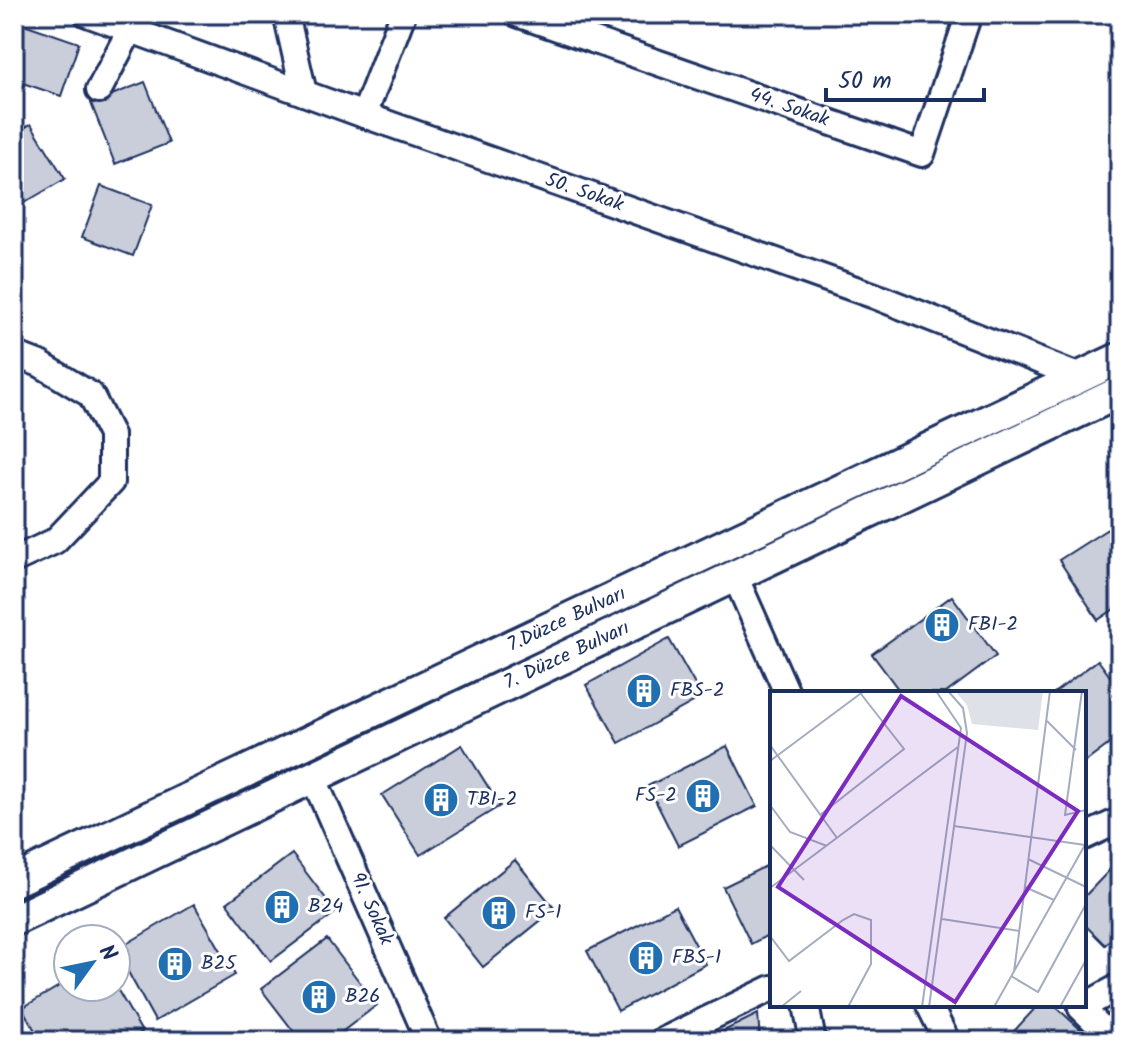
<svg xmlns="http://www.w3.org/2000/svg" width="1134" height="1055" font-family="Kalam,sans-serif">
<style>
.building{fill:#caceda;stroke:#1b2f5e;stroke-width:2}
.lines{fill:none;stroke-linecap:round;stroke-linejoin:round}
.minor-casing{stroke:#1b2f5e;stroke-width:30}
.major-casing{stroke:#1b2f5e;stroke-width:36}
.minor{stroke:#fff;stroke-width:24}
.major{stroke:#fff;stroke-width:30}
.labels{text-anchor:middle;dominant-baseline:central;stroke-width:6;stroke-linejoin:round;paint-order:stroke}
.street-label{font-size:20px;fill:#1b2f5e;stroke:#fff}
.poi-label{font-size:20px;fill:#1b2f5e;stroke:#fff;text-anchor:start}
.inset-road{fill:none;stroke:#a4acbf;stroke-width:2}
.view{fill:#7b2cbf;fill-opacity:0.15;stroke:#7b2cbf;stroke-width:4}
.inset-edge{fill:none;stroke:#1b2f5e;stroke-width:4}
</style>
<rect width="100%" height="100%" fill="#fff"/>
<filter id="ink" filterUnits="userSpaceOnUse"><feTurbulence type="fractalNoise" baseFrequency=".0125" numOctaves="2"/><feDisplacementMap in="SourceGraphic" scale="16" xChannelSelector="R" yChannelSelector="G"/><feConvolveMatrix kernelMatrix="1 2 1 2 8 2 1 2 1" color-interpolation-filters="sRGB"/></filter>
<g filter="url(#ink)">
<!-- building -->
<g class="building">
<polygon points="24,24 79,43 61,96 14,80 14,53"/>
<polygon points="145,82 169,143 115,164 91,103"/>
<polygon points="31,124 65,179 17,207 14,202 14,134"/>
<polygon points="101,186 152,205 133,256 82,237"/>
<polygon points="1120,521 1120,605 1098,620 1059,560"/>
<polygon points="952,596 996,656 946,693 901,693 872,654"/>
<polygon points="669,639 702,697 619,743 586,685"/>
<polygon points="1098,660 1120,690 1120,736 1084,763 1084,693 1054,693"/>
<polygon points="462,745 500,806 420,855 382,795"/>
<polygon points="727,746 757,806 678,846 648,786"/>
<polygon points="292,854 336,912 271,961 227,903"/>
<polygon points="1120,859 1120,929 1105,945 1084,924 1084,897"/>
<polygon points="515,860 555,909 483,967 444,918"/>
<polygon points="772,863 772,933 751,944 723,887"/>
<polygon points="194,904 235,975 155,1021 116,950"/>
<polygon points="675,906 706,964 618,1011 587,951"/>
<polygon points="327,939 377,1005 330,1041 301,1041 261,989"/>
<polygon points="68,981 68,987 116,987 142,1032 127,1041 41,1041 22,1008"/>
<polygon points="1038,1005 1054,1005 1093,1041 1005,1041"/>
<polygon points="758,1014 760,1041 703,1041"/>
</g>
<g class="lines">
<defs>
<g id="minor">
<polyline points="87,14 364,115 875,296 1080,377"/>
<polyline points="286,14 304,93"/>
<polyline points="517,14 922,154 969,14"/>
<polyline points="99,90 130,30 130,16"/>
<polyline points="364,115 403,14"/>
<polyline points="14,354 40,364 91,395 111,435 111,482 55,541 14,560"/>
<polyline points="735,576 787,693"/>
<polyline points="313,777 429,1041"/>
<polyline points="1084,837 1120,820"/>
<polyline points="806,1005 813,1041"/>
<polyline points="929,1005 947,1041"/>
<polyline points="662,1041 772,988"/>
<polyline points="1115,1041 1081,1008 1120,986"/>
</g>
<g id="major">
<polyline points="14,881 1120,358"/>
<polyline points="14,920 1120,392"/>
</g>
</defs>
<!-- minor casing -->
<use href="#minor" class="minor-casing"/>
<!-- major casing -->
<use href="#major" class="major-casing"/>
<!-- minor -->
<use href="#minor" class="minor"/>
<!-- major -->
<use href="#major" class="major"/>
</g>
</g>
<!-- icons -->
<defs>
<symbol id="building-disc" viewBox="-11 -11 22 22"><circle r="9.5" fill="#1f6fb2" stroke="#fff"/><path d="M-4-6H4V6H1V3H-1V6H-4ZM-2.5-4.3h1.7v1.8h-1.7ZM.8-4.3h1.7v1.8H.8ZM-2.5-1h1.7V.8h-1.7ZM.8-1h1.7V.8H.8Z" fill="#fff"/></symbol>
</defs>
<g fill-rule="evenodd">
<use href="#building-disc" x="922" y="605" width="40" height="40"/>
<use href="#building-disc" x="624" y="671" width="40" height="40"/>
<use href="#building-disc" x="683" y="776" width="40" height="40"/>
<use href="#building-disc" x="421" y="780" width="40" height="40"/>
<use href="#building-disc" x="262" y="887" width="40" height="40"/>
<use href="#building-disc" x="479" y="893" width="40" height="40"/>
<use href="#building-disc" x="626" y="938" width="40" height="40"/>
<use href="#building-disc" x="155" y="944" width="40" height="40"/>
<use href="#building-disc" x="299" y="977" width="40" height="40"/>
</g>
<g class="labels">
<!-- street labels -->
<g class="street-label">
<text transform="translate(789 108) rotate(19)">44. Sokak</text>
<text transform="translate(584 193) rotate(19)">50. Sokak</text>
<text transform="translate(567 620) rotate(-25)">7.Düzce Bulvarı</text>
<text transform="translate(567 656) rotate(-25)">7. Düzce Bulvarı</text>
<text transform="translate(371 909) rotate(66)">91. Sokak</text>
</g>
<!-- poi labels -->
<g class="poi-label">
<text x="968" y="625">FBI-2</text>
<text x="670" y="691">FBS-2</text>
<text x="677" y="796" text-anchor="end">FS-2</text>
<text x="467" y="800">TBI-2</text>
<text x="308" y="907">B24</text>
<text x="525" y="913">FS-1</text>
<text x="672" y="958">FBS-1</text>
<text x="201" y="964">B25</text>
<text x="345" y="997">B26</text>
</g>
</g>
<!-- overview -->
<g transform="translate(770 691)">
<rect width="316" height="316" fill="#fff"/>
<path d="M185,0H273L268,39L202,33L197,14Z" fill="#dee1e7"/>
<path class="inset-road" d="M312,0L295,124L316,119M277,30L306,59M0,54L67,147M0,70L94,0M0,114L20,141L57,155M50,124L134,58L91,3M184,135L315,154M0,154L34,189M258,168L316,196M255,196L284,209M0,197L188,56M172,228L249,240M0,245L19,270L73,229L84,223L101,229V273L78,316M244,281L280,0M241,285L268,301L316,213M11,316L31,300M152,316L191,37L166,0M159,316L197,42L193,17L178,0M224,316L316,152M290,316L316,269"/>
<path class="view" d="M131,5L308,120L185,311L8,196Z"/>
<rect width="316" height="316" class="inset-edge"/>
</g>
<!-- margin -->
<rect width="1134" height="1055" fill="none" stroke="#fff" stroke-width="48"/>
<rect x="24" y="24" width="1086" height="1007" fill="none" stroke="#1b2f5e" stroke-width="3" filter="url(#ink)"/>
<!-- north arrow -->
<g transform="translate(92 963) rotate(57)"><circle r="38" fill="#ffffff" stroke="#a4acbf" stroke-width="2"/>
<path d="M0-6L14 30L0 20L-14 30Z" fill="#1f6fb2"/>
<text y="-12" font-size="22" font-weight="bold" text-anchor="middle" fill="#1b2f5e">N</text>
</g>
<!-- scale -->
<path d="M826 88v12h158v-12" fill="none" stroke="#1b2f5e" stroke-width="4"/>
<text x="838" y="88" font-size="24" fill="#1b2f5e" stroke="#ffffff" stroke-width="6" paint-order="stroke">50 m</text>
</svg>
